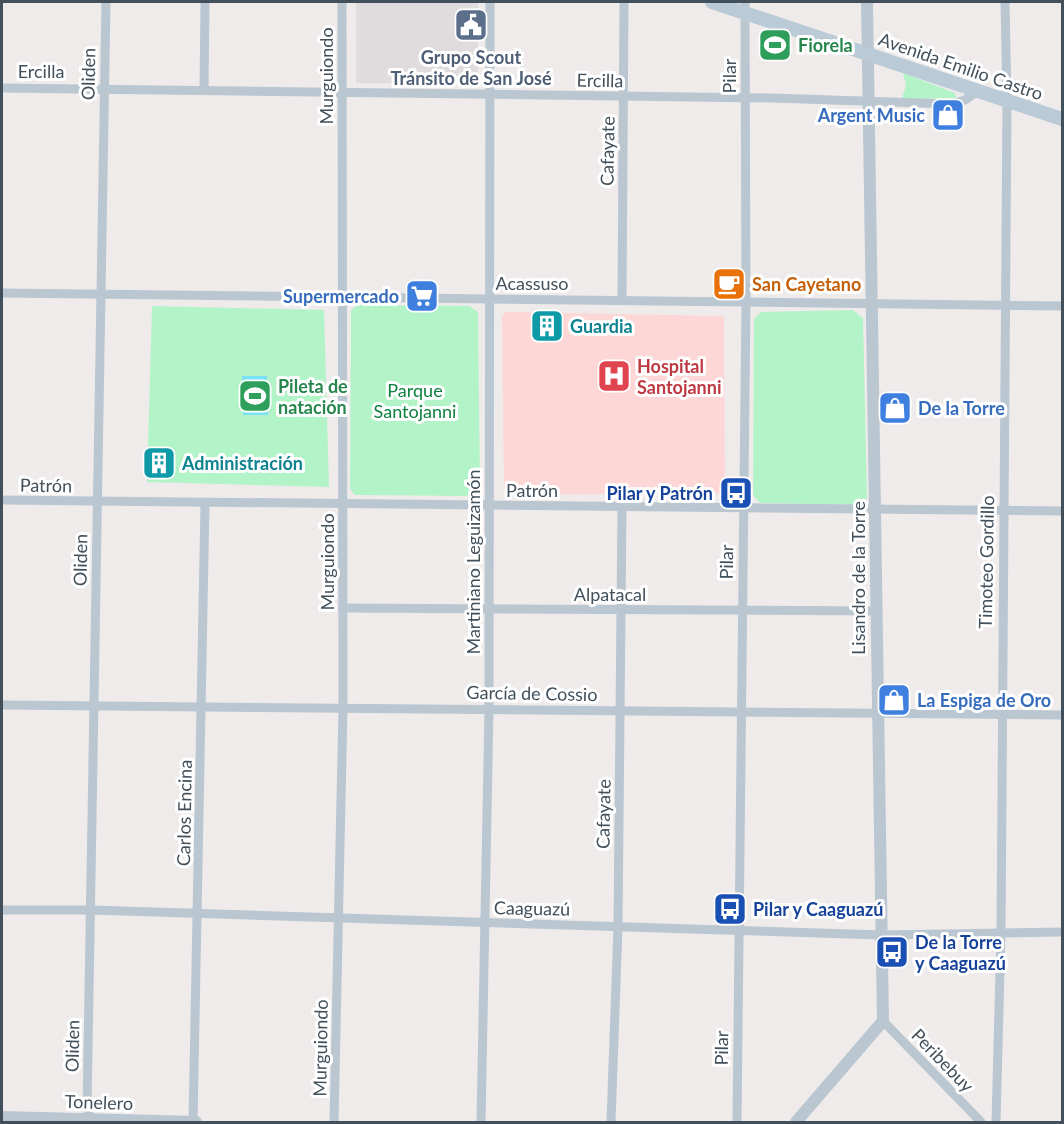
<svg xmlns="http://www.w3.org/2000/svg" width="1064" height="1124" font-family="Lato,sans-serif">
<style>
.education{fill:#e0dcdd}
.medical{fill:#fdd7d6}
.green{fill:#b3f3c8}
.water{fill:#7be2f5}
.lines{fill:none;stroke-linecap:round;stroke-linejoin:round}
.minor{stroke:#bac7d0;stroke-width:9}
.tertiary{stroke:#bac7d0;stroke-width:12}
.secondary{stroke:#bbcad7;stroke-width:14}
.labels{text-anchor:middle;dominant-baseline:central;stroke-width:6;stroke-linejoin:round;paint-order:stroke}
.leisure-label{font-size:18px;font-weight:bold;fill:#27864d;stroke:#fff;text-anchor:start}
.service-label{font-size:18px;font-weight:bold;fill:#4e5e75;stroke:#fff}
.street-label{font-size:18px;fill:#42505b;stroke:#fff}
.shop-label{font-size:18px;font-weight:bold;fill:#366cbe;stroke:#fff;text-anchor:end}
.food-label{font-size:18px;font-weight:bold;fill:#c56008;stroke:#fff;text-anchor:start}
.culture-label{font-size:18px;font-weight:bold;fill:#0d838f;stroke:#fff;text-anchor:start}
.health-label{font-size:18px;font-weight:bold;fill:#be3a42;stroke:#fff;text-anchor:start}
.park-label{font-size:18px;fill:#0d8240;stroke:#fff}
.transit-label{font-size:18px;font-weight:bold;fill:#164399;stroke:#fff;text-anchor:start}
</style>
<rect width="100%" height="100%" fill="#efebeb"/>
<!-- education -->
<polygon class="education" points="356,2 478,2 478,80 472,84 356,83"/>
<!-- medical -->
<polygon class="medical" points="506,312 724,316 725,493 508,495 504,490 502,316"/>
<!-- green -->
<g class="green">
<polygon points="903,73 955,93 956,98 902,99 906,85"/>
<polygon points="357,305 469,306 478,312 480,488 471,496 355,495 350,489 351,311"/>
<polygon points="152,306 324,310 329,487 147,482"/>
<polygon points="853,310 863,318 867,498 860,505 760,503 753,495 754,319 761,312"/>
</g>
<!-- water -->
<polygon class="water" points="242,376 267,376 268,415 243,415"/>
<g class="lines">
<!-- minor -->
<g class="minor">
<polyline points="2,88 772,98 951,104 965,100 978,91"/>
<polyline points="204,89 205,2"/>
<polyline points="2,293 1062,306"/>
<polyline points="622,300 624,2"/>
<polyline points="2,500 1062,511"/>
<polyline points="343,608 876,611"/>
<polyline points="2,705 1062,715"/>
<polyline points="2,910 91,910 882,935 1062,932"/>
<polyline points="883,1021 981,1122"/>
<polyline points="92,1122 87,1109 106,2"/>
<polyline points="193,1122 205,504"/>
<polyline points="334,1122 343,708 342,2"/>
<polyline points="481,1122 489,710 490,2"/>
<polyline points="611,1122 618,927 622,506"/>
<polyline points="737,1122 746,303 745,2"/>
<polyline points="996,1122 1001,933 1007,101 1005,2"/>
</g>
<!-- tertiary -->
<g class="tertiary">
<polyline points="2,1117 196,1122"/>
<polyline points="796,1122 883,1021 867,2"/>
</g>
<!-- secondary -->
<polyline class="secondary" points="712,2 1062,119"/>
</g>
<!-- icons -->
<defs>
<symbol id="civic-square" viewBox="-11 -11 22 22"><rect x="-9" y="-9" width="18" height="18" rx="4" fill="#5c6f8a" stroke="#fff"/><path d="M-.6-6.5H3V-4.5H.6V-3L4-1V1h2V6H-6V1h2V-1L-.6-3ZM-1.2 2.5V6h2.4V2.5Z" fill="#fff"/></symbol>
<symbol id="stadium-square" viewBox="-11 -11 22 22"><rect x="-9" y="-9" width="18" height="18" rx="4" fill="#2e9e5b" stroke="#fff"/><path d="M0-5a6.5 5 0 1 0 0 10a6.5 5 0 1 0 0-10ZM-3.5-1.8h7v3.6h-7Z" fill="#fff"/></symbol>
<symbol id="shop-square" viewBox="-11 -11 22 22"><rect x="-9" y="-9" width="18" height="18" rx="4" fill="#3f7fe0" stroke="#fff"/><path d="M-5-2.5h2.3a2.7 3.5 0 0 1 5.4 0H5L5.5 6h-11ZM-1.5-2.5h3a1.5 2.3 0 0 0-3 0Z" fill="#fff"/></symbol>
<symbol id="cafe-square" viewBox="-11 -11 22 22"><rect x="-9" y="-9" width="18" height="18" rx="4" fill="#e8710a" stroke="#fff"/><path d="M-5.5-4.5H6V0H3Q3 3.5 0 3.5H-2.5Q-5.5 3.5-5.5 0ZM3-3.2v2h1.7v-2ZM-6 4.5H4V6H-6Z" fill="#fff"/></symbol>
<symbol id="supermarket-square" viewBox="-11 -11 22 22"><rect x="-9" y="-9" width="18" height="18" rx="4" fill="#3f7fe0" stroke="#fff"/><path d="M-6-5.5h2.5l.6 2H6L4.5 2H-2.5L-4.4-4H-6ZM-1.5 3.2a1.3 1.3 0 1 0 .1 0ZM3 3.2a1.3 1.3 0 1 0 .1 0Z" fill="#fff"/></symbol>
<symbol id="building-square" viewBox="-11 -11 22 22"><rect x="-9" y="-9" width="18" height="18" rx="4" fill="#0f9aa8" stroke="#fff"/><path d="M-4-6H4V6H1V3H-1V6H-4ZM-2.5-4.3h1.7v1.8h-1.7ZM.8-4.3h1.7v1.8H.8ZM-2.5-1h1.7V.8h-1.7ZM.8-1h1.7V.8H.8Z" fill="#fff"/></symbol>
<symbol id="hospital-square" viewBox="-11 -11 22 22"><rect x="-9" y="-9" width="18" height="18" rx="4" fill="#e0444e" stroke="#fff"/><path d="M-5-5h3v3.5h4V-5h3V5h-3V1.5h-4V5h-3Z" fill="#fff"/></symbol>
<symbol id="bus-square" viewBox="-11 -11 22 22"><rect x="-9" y="-9" width="18" height="18" rx="4" fill="#1a4fb4" stroke="#fff"/><path d="M-5-6H5V4H4V6H2V4H-2V6H-4V4H-5ZM-3.5-4V0h7V-4ZM-3.5 1.2v1.5H-2V1.2ZM2 1.2v1.5H3.5V1.2Z" fill="#fff"/></symbol>
</defs>
<g fill-rule="evenodd">
<use href="#civic-square" x="452" y="6" width="38" height="38"/>
<use href="#stadium-square" x="756" y="26" width="38" height="38"/>
<use href="#shop-square" x="929" y="96" width="38" height="38"/>
<use href="#cafe-square" x="710" y="265" width="38" height="38"/>
<use href="#supermarket-square" x="403" y="277" width="38" height="38"/>
<use href="#building-square" x="528" y="307" width="38" height="38"/>
<use href="#hospital-square" x="595" y="357" width="38" height="38"/>
<use href="#stadium-square" x="236" y="377" width="38" height="38"/>
<use href="#shop-square" x="876" y="389" width="38" height="38"/>
<use href="#building-square" x="140" y="444" width="38" height="38"/>
<use href="#bus-square" x="717" y="474" width="38" height="38"/>
<use href="#shop-square" x="875" y="681" width="38" height="38"/>
<use href="#bus-square" x="711" y="890" width="38" height="38"/>
<use href="#bus-square" x="873" y="933" width="38" height="38"/>
</g>
<g class="labels">
<!-- leisure labels -->
<g class="leisure-label">
<text x="798" y="45">Fiorela</text>
<text x="278" y="386">Pileta de<tspan x="278" dy="21">natación</tspan></text>
</g>
<!-- service labels -->
<g class="service-label">
<text x="471" y="57">Grupo Scout<tspan x="471" dy="21">Tránsito de San José</tspan></text>
</g>
<!-- street labels -->
<g class="street-label">
<text transform="translate(961 66) rotate(19)">Avenida Emilio Castro</text>
<text x="41" y="71">Ercilla</text>
<text transform="translate(88 74) rotate(-89)">Oliden</text>
<text transform="translate(326 76) rotate(-90)">Murguiondo</text>
<text transform="translate(729 76) rotate(-90)">Pilar</text>
<text transform="translate(600 80) rotate(1)">Ercilla</text>
<text transform="translate(607 151) rotate(-89)">Cafayate</text>
<text x="532" y="283">Acassuso</text>
<text transform="translate(46 485) rotate(1)">Patrón</text>
<text x="532" y="490">Patrón</text>
<text transform="translate(80 560) rotate(-89)">Oliden</text>
<text transform="translate(327 562) rotate(-90)">Murguiondo</text>
<text transform="translate(473 562) rotate(-90)">Martiniano Leguizamón</text>
<text transform="translate(726 562) rotate(-89)">Pilar</text>
<text transform="translate(986 562) rotate(-89)">Timoteo Gordillo</text>
<text transform="translate(858 578) rotate(-90)">Lisandro de la Torre</text>
<text x="610" y="594">Alpatacal</text>
<text transform="translate(532 693) rotate(1)">García de Cossio</text>
<text transform="translate(184 813) rotate(-89)">Carlos Encina</text>
<text transform="translate(603 814) rotate(-89)">Cafayate</text>
<text transform="translate(532 908) rotate(1)">Caaguazú</text>
<text transform="translate(72 1046) rotate(-89)">Oliden</text>
<text transform="translate(320 1048) rotate(-89)">Murguiondo</text>
<text transform="translate(721 1048) rotate(-89)">Pilar</text>
<text transform="translate(943 1060) rotate(46)">Peribebuy</text>
<text transform="translate(99 1102) rotate(2)">Tonelero</text>
</g>
<!-- shop labels -->
<g class="shop-label">
<text x="925" y="115">Argent Music</text>
<text x="399" y="296">Supermercado</text>
<text x="918" y="408" text-anchor="start">De la Torre</text>
<text x="917" y="700" text-anchor="start">La Espiga de Oro</text>
</g>
<!-- food labels -->
<g class="food-label">
<text x="752" y="284">San Cayetano</text>
</g>
<!-- culture labels -->
<g class="culture-label">
<text x="570" y="326">Guardia</text>
<text x="182" y="463">Administración</text>
</g>
<!-- health labels -->
<g class="health-label">
<text x="637" y="366">Hospital<tspan x="637" dy="21">Santojanni</tspan></text>
</g>
<!-- park labels -->
<g class="park-label">
<text x="415" y="390">Parque<tspan x="415" dy="21">Santojanni</tspan></text>
</g>
<!-- transit labels -->
<g class="transit-label">
<text x="713" y="493" text-anchor="end">Pilar y Patrón</text>
<text x="753" y="909">Pilar y Caaguazú</text>
<text x="915" y="942">De la Torre<tspan x="915" dy="21">y Caaguazú</tspan></text>
</g>
</g>
<!-- border -->
<rect width="1064" height="1124" fill="none" stroke="#42505b" stroke-width="6"/>
</svg>
